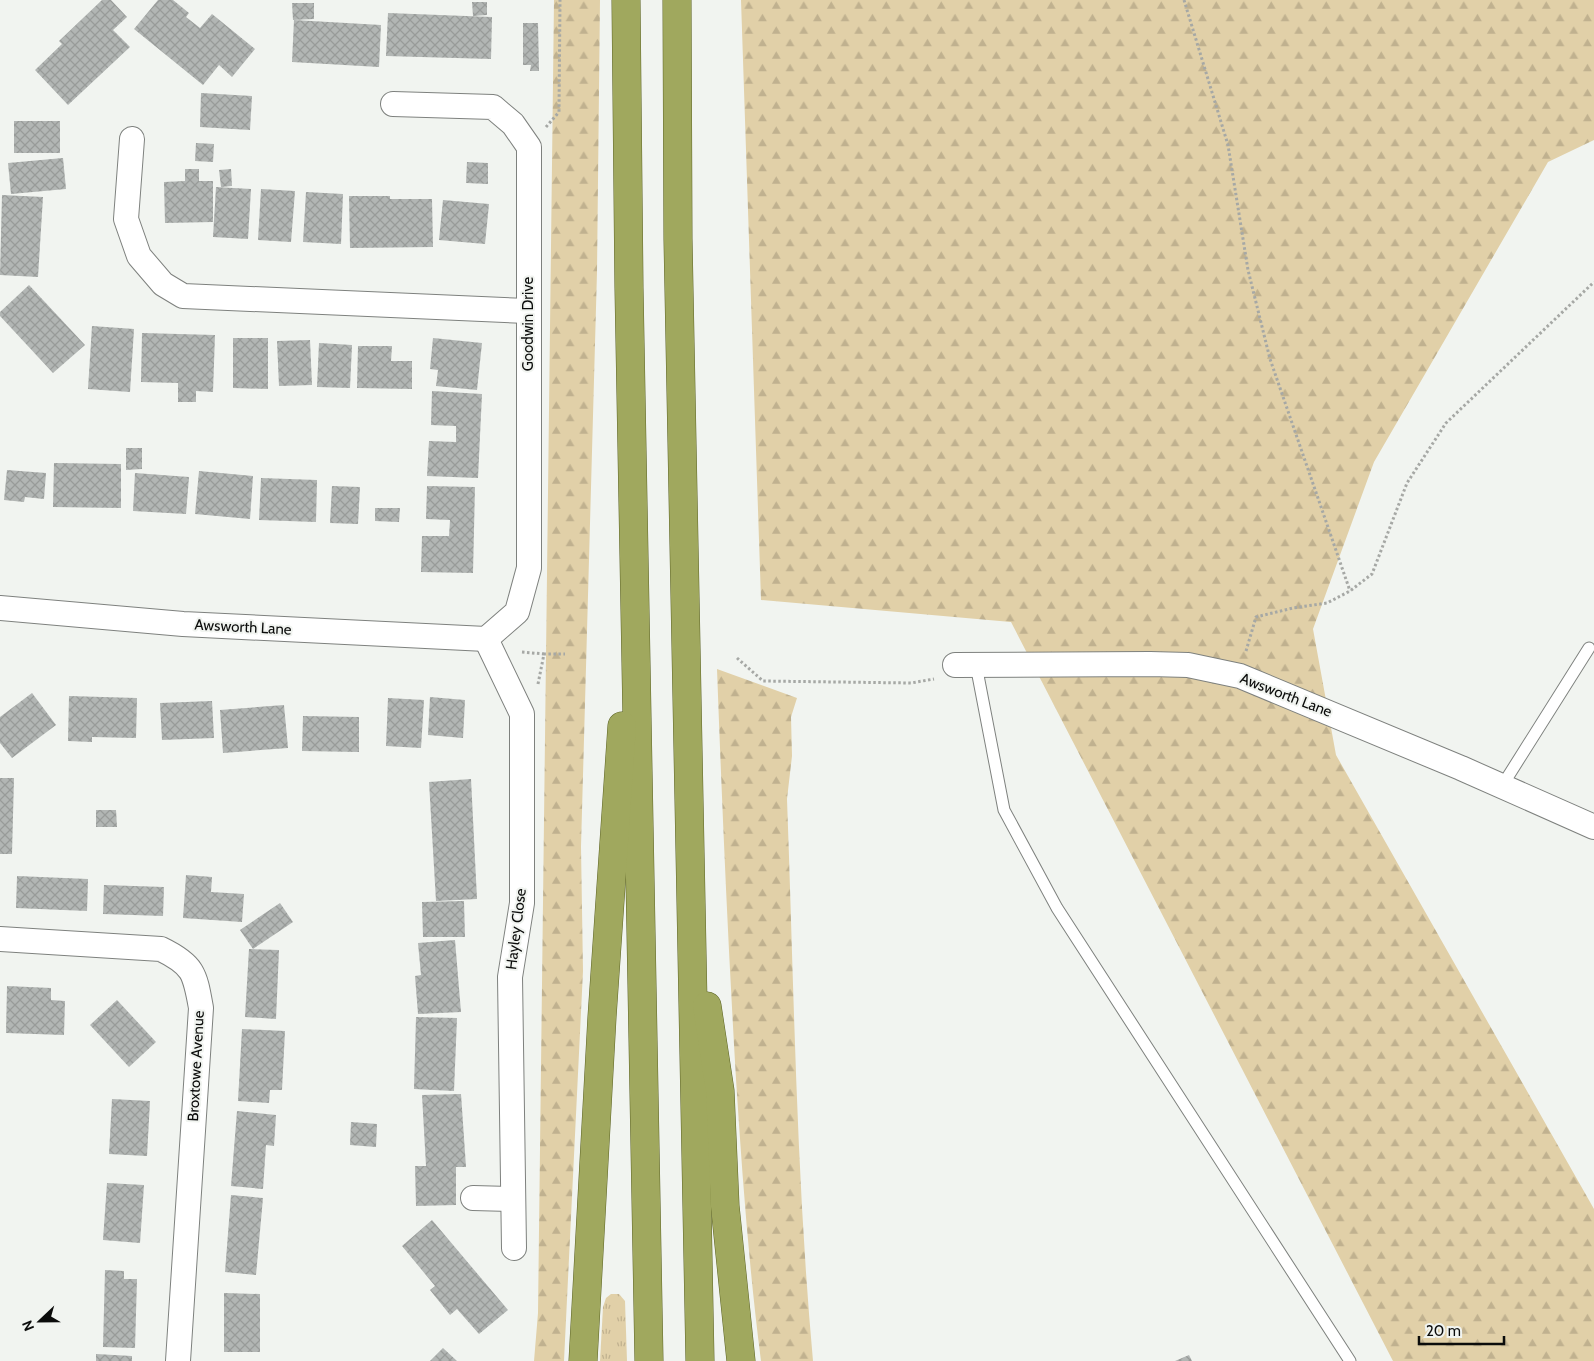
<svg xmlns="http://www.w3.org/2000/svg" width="1594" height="1361" font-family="Cabin,sans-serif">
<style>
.grass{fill:url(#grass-tufts)}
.forest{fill:url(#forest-firs)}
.building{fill:url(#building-cross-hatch)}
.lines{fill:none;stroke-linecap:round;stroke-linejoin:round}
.service-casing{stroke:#7e817e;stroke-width:13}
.minor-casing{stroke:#7e817e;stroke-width:26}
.trunk-casing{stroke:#5d6426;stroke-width:29}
.path{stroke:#a6a8a5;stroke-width:3;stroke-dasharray:2.5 2.5;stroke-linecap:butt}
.service{stroke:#fff;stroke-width:11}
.minor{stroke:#fff;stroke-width:24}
.trunk{stroke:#a0a85e;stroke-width:28}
.labels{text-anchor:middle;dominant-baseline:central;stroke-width:4;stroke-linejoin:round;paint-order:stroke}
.street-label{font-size:15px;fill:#0b0c0b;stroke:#f1f4f0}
</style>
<defs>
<pattern id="grass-tufts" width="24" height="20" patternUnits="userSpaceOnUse" patternTransform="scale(1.25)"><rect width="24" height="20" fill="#e1d0a8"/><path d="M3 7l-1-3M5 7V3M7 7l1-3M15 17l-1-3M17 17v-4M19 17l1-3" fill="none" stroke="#c0b18f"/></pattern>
<pattern id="forest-firs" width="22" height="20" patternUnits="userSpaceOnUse" patternTransform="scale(1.25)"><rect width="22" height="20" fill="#e1d0a8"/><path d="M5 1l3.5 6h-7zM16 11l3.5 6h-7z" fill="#c0b18f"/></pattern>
<pattern id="building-cross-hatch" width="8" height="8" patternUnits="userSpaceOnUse" patternTransform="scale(1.25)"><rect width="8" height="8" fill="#b2b6b4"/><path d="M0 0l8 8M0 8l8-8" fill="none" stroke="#989b99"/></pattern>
</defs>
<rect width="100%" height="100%" fill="#f1f4f0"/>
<!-- grass -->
<polygon class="grass" points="611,1294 619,1294 625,1301 627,1361 600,1361 603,1307 606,1298"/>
<!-- forest -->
<g class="forest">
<polygon points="554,0 600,0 597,272 581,847 583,971 564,1361 534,1361 538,1313"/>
<polygon points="741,0 1594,0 1594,140 1548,162 1374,462 1313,629 1336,755 1594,1209 1594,1361 1393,1361 1011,622 761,600"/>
<path d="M717,669L797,698L791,717L792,756L787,799C794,986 796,1174 813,1361H761C749,1268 742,1173 736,1079C728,943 722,806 717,669Z"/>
</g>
<!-- building -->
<g class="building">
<polygon points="102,0 111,0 127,17 113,30 130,47 68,105 35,70 62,44 59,41"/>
<polygon points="158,0 173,0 189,13 186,17 200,28 212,14 255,49 232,77 219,65 203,85 134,29"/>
<polygon points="472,2 487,2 487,15 473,16"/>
<polygon points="292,3 314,3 314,19 293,20"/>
<polygon points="388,13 492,17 491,59 386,56"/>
<polygon points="294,20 381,25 379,67 292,62"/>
<polygon points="523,23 538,23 539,71 530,71 531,65 523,65"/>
<polygon points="201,93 252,96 250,130 200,127"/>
<rect x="14" y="121" width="46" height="32"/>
<polygon points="196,143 214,144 213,162 195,161"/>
<polygon points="63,158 66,189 11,194 8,163"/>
<polygon points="467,162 488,163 488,184 466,183"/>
<polygon points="185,169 199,169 199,181 213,181 213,222 165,223 164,182 185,181"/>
<polygon points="231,169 232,186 221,187 219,170"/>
<polygon points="216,187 251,189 248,239 213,237"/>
<polygon points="261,189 295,191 291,242 258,240"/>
<polygon points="306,192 343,194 341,244 303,242"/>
<polygon points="2,195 43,197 38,277 0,275"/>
<polygon points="349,196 390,196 390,199 432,199 433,247 350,248"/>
<polygon points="443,200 489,204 485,244 439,240"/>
<polygon points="29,285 85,345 53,373 0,316 0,312"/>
<polygon points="92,326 134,329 130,392 88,389"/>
<polygon points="142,333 215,335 213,392 196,391 196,402 178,402 178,383 141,382"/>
<polygon points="233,338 268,338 268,389 233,388"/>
<polygon points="433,338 482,343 477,390 436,386 438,370 430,369"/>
<polygon points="310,340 312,385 279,386 277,341"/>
<polygon points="319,343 352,345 350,388 317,387"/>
<polygon points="358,346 392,346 391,361 412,361 412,389 357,388"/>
<polygon points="432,391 482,394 478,478 427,476 429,441 456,442 456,426 431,425"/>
<polygon points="126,448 142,448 142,469 126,470"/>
<polygon points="54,463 121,464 121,508 53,507"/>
<polygon points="7,470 46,473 44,499 25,497 24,502 4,500"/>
<polygon points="199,471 253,476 250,519 195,514"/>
<polygon points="135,473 189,477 186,514 133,511"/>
<polygon points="261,478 317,480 316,522 259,520"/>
<polygon points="332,486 360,487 358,524 330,523"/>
<polygon points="427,486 475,487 473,573 421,572 422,536 449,536 450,520 426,519"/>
<polygon points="375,508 400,508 399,522 375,521"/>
<polygon points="32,693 56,725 12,758 0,743 0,717"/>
<polygon points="69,696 137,698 136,738 92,737 92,742 68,741"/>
<polygon points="430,697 465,700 463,738 428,735"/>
<polygon points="388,698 424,700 421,748 386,746"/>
<polygon points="212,701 214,738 162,740 160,703"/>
<polygon points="284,705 288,748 223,753 220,710"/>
<polygon points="303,716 359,717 359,752 302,751"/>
<polygon points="0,778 14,778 12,854 0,854"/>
<polygon points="471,779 477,899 436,901 429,782"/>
<polygon points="96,810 116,810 117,827 96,827"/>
<polygon points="186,875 212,877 211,892 244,894 242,922 183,918"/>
<polygon points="17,876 88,879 87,911 16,908"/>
<polygon points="104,885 164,887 163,916 103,914"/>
<polygon points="464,901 465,937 423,937 422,902"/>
<polygon points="280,903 293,922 253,949 240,930"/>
<polygon points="455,940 461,1012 418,1014 415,976 421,975 418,943"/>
<polygon points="249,949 279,950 276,1019 245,1017"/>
<polygon points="7,986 51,988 51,1000 65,1001 64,1035 6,1033"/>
<polygon points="117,1000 156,1042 129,1067 90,1025"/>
<polygon points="416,1017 457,1018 454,1091 414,1089"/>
<polygon points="242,1029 285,1031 282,1090 270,1090 269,1103 238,1101"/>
<polygon points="461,1094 466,1167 456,1167 456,1205 416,1206 415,1166 426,1166 422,1095"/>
<polygon points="112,1099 150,1101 147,1156 109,1154"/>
<polygon points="237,1111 276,1115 274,1146 266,1145 263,1189 231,1186"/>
<polygon points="351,1122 377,1124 376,1147 350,1145"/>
<polygon points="107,1183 144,1185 140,1243 103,1240"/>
<polygon points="231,1195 263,1198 256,1275 225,1272"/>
<polygon points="432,1220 508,1310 479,1334 457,1309 450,1315 430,1290 435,1286 402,1246"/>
<polygon points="105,1270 124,1271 124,1279 137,1279 135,1348 103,1347"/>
<polygon points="224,1293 260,1294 260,1352 224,1352"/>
<polygon points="443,1348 457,1361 430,1361"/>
<polygon points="96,1354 132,1356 132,1361 96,1361"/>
<polygon points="1189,1355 1192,1361 1175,1361"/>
</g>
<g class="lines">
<defs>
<g id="service">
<polyline points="976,665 1004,810 1057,908 1350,1361"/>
<polyline points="1502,786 1589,648"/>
</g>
<g id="minor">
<polyline points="393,104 493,107 513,124 529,147 529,568 517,612 486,639"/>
<polyline points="132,139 126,219 139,256 163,284 183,296 527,311"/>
<polyline points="0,608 183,624 486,639"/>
<polyline points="486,639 522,714 522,903 510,977 514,1248"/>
<polyline points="955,665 1150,664 1188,665 1240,676 1461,768 1594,827"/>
<path d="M0,939L161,949C194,965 195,974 201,1008L178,1361"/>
<polyline points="473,1198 513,1199"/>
</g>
<g id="trunk">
<polyline points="626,0 629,288 649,1361"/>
<polyline points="677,0 678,239 700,1361"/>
<polyline points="707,1006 720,1091 725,1206 741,1361"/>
<polyline points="583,1361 602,1017 622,726"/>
</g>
</defs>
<!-- service casing -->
<use href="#service" class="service-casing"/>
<!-- minor casing -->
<use href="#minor" class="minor-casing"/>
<!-- trunk casing -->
<use href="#trunk" class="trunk-casing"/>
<!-- path -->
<g class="path">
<polyline points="1184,0 1228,145 1248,270 1270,359 1350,591"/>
<polyline points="546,127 559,112 560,0"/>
<polyline points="1246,651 1256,617 1293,608 1327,603 1350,591 1372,574 1407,483 1446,423 1594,282"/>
<polyline points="522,652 544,654"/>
<polyline points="737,658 763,681 911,683 934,679"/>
<polyline points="538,684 544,654 565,654"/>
</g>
<!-- service -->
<use href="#service" class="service"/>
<!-- minor -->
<use href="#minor" class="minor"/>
<!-- trunk -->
<use href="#trunk" class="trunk"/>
</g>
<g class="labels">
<!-- street labels -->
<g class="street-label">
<text transform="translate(528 324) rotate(-90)">Goodwin Drive</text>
<text transform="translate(243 627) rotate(3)">Awsworth Lane</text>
<text transform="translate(1286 695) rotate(21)">Awsworth Lane</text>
<text transform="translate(516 929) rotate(-83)">Hayley Close</text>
<text transform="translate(196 1066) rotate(-87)">Broxtowe Avenue</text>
</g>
</g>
<!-- north arrow -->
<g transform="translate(40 1321) rotate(248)" stroke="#f1f4f0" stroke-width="4" paint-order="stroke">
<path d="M0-4L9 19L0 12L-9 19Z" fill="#0b0c0b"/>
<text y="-8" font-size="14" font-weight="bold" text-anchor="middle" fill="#0b0c0b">N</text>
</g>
<!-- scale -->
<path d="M1419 1336v8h85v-8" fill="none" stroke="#0b0c0b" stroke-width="2.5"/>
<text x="1426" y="1336" font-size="15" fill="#0b0c0b" stroke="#f1f4f0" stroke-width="4" paint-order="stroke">20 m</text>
</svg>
